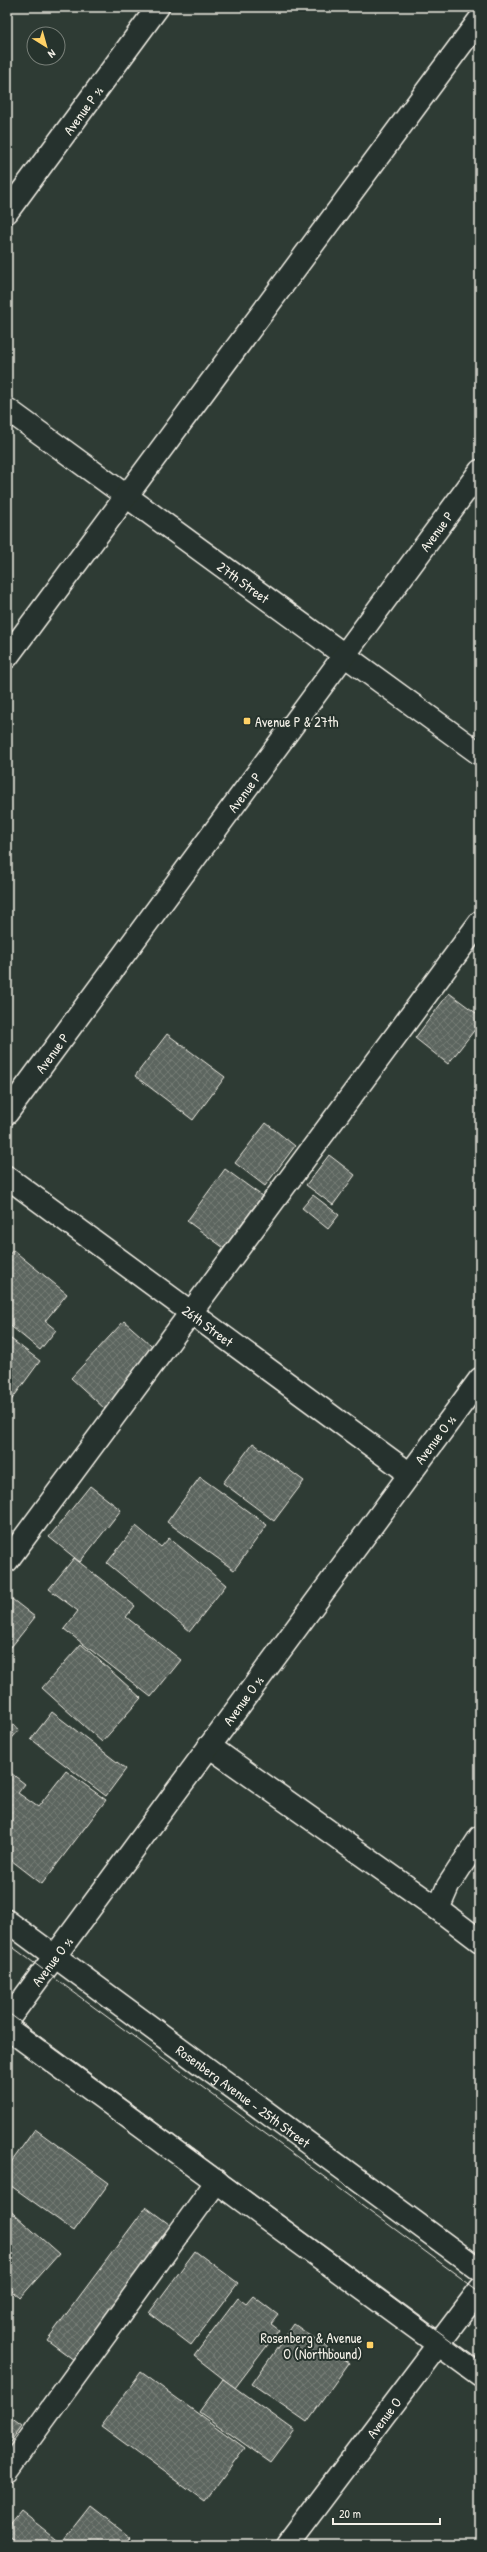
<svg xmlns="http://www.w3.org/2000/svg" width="487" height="2552" font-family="'Patrick Hand',sans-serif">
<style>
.building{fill:url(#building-cross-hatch);stroke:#f4f1e8}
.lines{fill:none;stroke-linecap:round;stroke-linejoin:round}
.minor-casing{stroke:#f4f1e8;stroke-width:25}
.major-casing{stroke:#f4f1e8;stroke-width:25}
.minor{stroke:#26332d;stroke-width:22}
.major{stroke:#26332d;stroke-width:22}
.tram{stroke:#f4f1e8;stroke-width:1}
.poi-dot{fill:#ffd166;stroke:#26332d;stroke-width:1.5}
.labels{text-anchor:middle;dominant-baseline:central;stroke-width:4;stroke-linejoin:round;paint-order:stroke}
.street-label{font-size:14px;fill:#f4f1e8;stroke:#26332d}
.poi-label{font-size:14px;fill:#f4f1e8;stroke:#26332d;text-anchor:start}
</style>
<defs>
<pattern id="building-cross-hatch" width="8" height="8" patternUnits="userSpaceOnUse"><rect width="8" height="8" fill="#5c655e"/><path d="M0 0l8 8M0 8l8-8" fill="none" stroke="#747c75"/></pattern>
</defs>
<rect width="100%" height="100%" fill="#2e3b34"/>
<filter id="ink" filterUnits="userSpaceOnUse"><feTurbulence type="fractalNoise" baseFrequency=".025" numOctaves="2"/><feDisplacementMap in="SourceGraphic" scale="8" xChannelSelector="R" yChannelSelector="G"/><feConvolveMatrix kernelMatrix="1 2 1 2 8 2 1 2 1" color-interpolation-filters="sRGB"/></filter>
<g filter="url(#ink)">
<!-- building -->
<g class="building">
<polygon points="449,993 480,1016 480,1023 448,1064 415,1038"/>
<polygon points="167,1034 225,1077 193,1120 135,1076"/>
<polygon points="266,1123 295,1146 265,1186 235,1163"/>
<polygon points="329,1155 355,1175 333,1205 306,1185"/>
<polygon points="225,1169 262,1196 224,1248 187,1221"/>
<polygon points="313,1195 339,1215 328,1229 302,1208"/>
<polygon points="13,1250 67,1294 45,1321 56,1330 40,1350 7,1323 7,1257"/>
<polygon points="124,1321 158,1351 105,1409 71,1378"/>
<polygon points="7,1336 40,1361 7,1406"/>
<polygon points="253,1443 304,1481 274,1521 223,1483"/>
<polygon points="200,1477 267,1525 234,1570 167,1522"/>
<polygon points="90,1486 121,1510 80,1562 49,1537"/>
<polygon points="136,1526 161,1547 169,1538 226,1585 190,1631 107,1563"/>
<polygon points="74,1558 135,1606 126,1617 181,1660 151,1697 64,1629 78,1611 49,1589"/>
<polygon points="8,1596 35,1617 8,1651 7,1650"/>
<polygon points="81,1644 141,1698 102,1742 42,1688"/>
<polygon points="52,1712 126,1769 106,1796 31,1739"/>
<polygon points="7,1720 19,1730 7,1744"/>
<polygon points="7,1770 25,1784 18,1793 38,1807 66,1771 106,1800 42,1884 7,1857"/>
<polygon points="35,2129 109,2183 74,2231 7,2183 7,2168"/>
<polygon points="146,2207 173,2227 74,2360 47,2340"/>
<polygon points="7,2208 59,2254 20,2298 7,2287"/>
<polygon points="195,2251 238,2283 191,2345 149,2313"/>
<polygon points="253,2296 278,2315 271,2324 279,2330 235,2388 194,2356 238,2298 246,2304"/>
<polygon points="294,2324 349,2363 307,2422 252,2384"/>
<polygon points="141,2372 245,2448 205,2502 101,2426"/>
<polygon points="223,2379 294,2430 270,2462 199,2412"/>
<polygon points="7,2415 22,2426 7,2446"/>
<polygon points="90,2506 130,2537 123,2545 20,2545 7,2535 7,2528 21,2511 61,2543"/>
</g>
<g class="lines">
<defs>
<g id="minor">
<polyline points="7,212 158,7"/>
<path id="s1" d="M7,409L480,754"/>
<polyline points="7,657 480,19"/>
<path id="s2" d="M7,1177L410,1474"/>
<polyline points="7,1561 480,922"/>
<polyline points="209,1746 438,1909 448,1886 480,1837"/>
<polyline points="438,1909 480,1941"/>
<polyline points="7,2021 480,1379"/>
<polyline points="7,2470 217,2181"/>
</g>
<g id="major">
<path id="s3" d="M7,1113L480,471"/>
<path id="s4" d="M7,1921L480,2270"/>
<polyline points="7,2028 480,2375"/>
<path id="s5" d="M287,2545L480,2289"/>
</g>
</defs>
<!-- minor casing -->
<use href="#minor" class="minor-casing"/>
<!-- major casing -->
<use href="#major" class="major-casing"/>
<!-- minor -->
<use href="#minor" class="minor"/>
<!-- major -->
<use href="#major" class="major"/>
<!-- tram -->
<g class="tram">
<polyline points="7,1943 480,2292"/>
<polyline points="7,2012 480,2362"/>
</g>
</g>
</g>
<!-- markers -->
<g class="poi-dot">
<rect x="243" y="717" width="8" height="8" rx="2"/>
<rect x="366" y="2341" width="8" height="8" rx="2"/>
</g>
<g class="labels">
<!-- street labels -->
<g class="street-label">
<text transform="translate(83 110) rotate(-54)">Avenue P ½</text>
<text stroke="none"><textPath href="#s3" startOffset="723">Avenue P</textPath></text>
<text stroke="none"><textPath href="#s1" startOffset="293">27th Street</textPath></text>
<text stroke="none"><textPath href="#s3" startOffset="399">Avenue P</textPath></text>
<text stroke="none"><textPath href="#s3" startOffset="75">Avenue P</textPath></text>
<text stroke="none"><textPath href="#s2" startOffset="250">26th Street</textPath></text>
<text transform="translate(435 1439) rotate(-53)">Avenue O ½</text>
<text transform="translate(243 1700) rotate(-54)">Avenue O ½</text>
<text transform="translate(52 1961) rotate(-53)">Avenue O ½</text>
<text stroke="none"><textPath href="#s4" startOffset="294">Rosenberg Avenue - 25th Street</textPath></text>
<text stroke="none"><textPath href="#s5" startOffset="160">Avenue O</textPath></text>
</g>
<!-- poi labels -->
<g class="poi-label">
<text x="255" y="721">Avenue P &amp; 27th</text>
<text x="362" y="2337" text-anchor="end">Rosenberg &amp; Avenue<tspan x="362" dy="16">O (Northbound)</tspan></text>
</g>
</g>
<!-- margin -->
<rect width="487" height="2552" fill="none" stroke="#26332d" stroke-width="24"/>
<rect x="12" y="12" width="463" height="2528" fill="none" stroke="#f4f1e8" stroke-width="1.5" filter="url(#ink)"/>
<!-- north arrow -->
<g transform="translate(46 46) rotate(143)"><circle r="19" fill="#26332d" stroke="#787f78"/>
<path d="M0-3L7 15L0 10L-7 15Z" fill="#ffd166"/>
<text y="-6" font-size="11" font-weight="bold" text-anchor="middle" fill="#f4f1e8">N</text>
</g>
<!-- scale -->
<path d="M333 2518v6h107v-6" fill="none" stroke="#f4f1e8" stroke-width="2"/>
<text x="339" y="2518" font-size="12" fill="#f4f1e8" stroke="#26332d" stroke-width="3" paint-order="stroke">20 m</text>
</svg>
